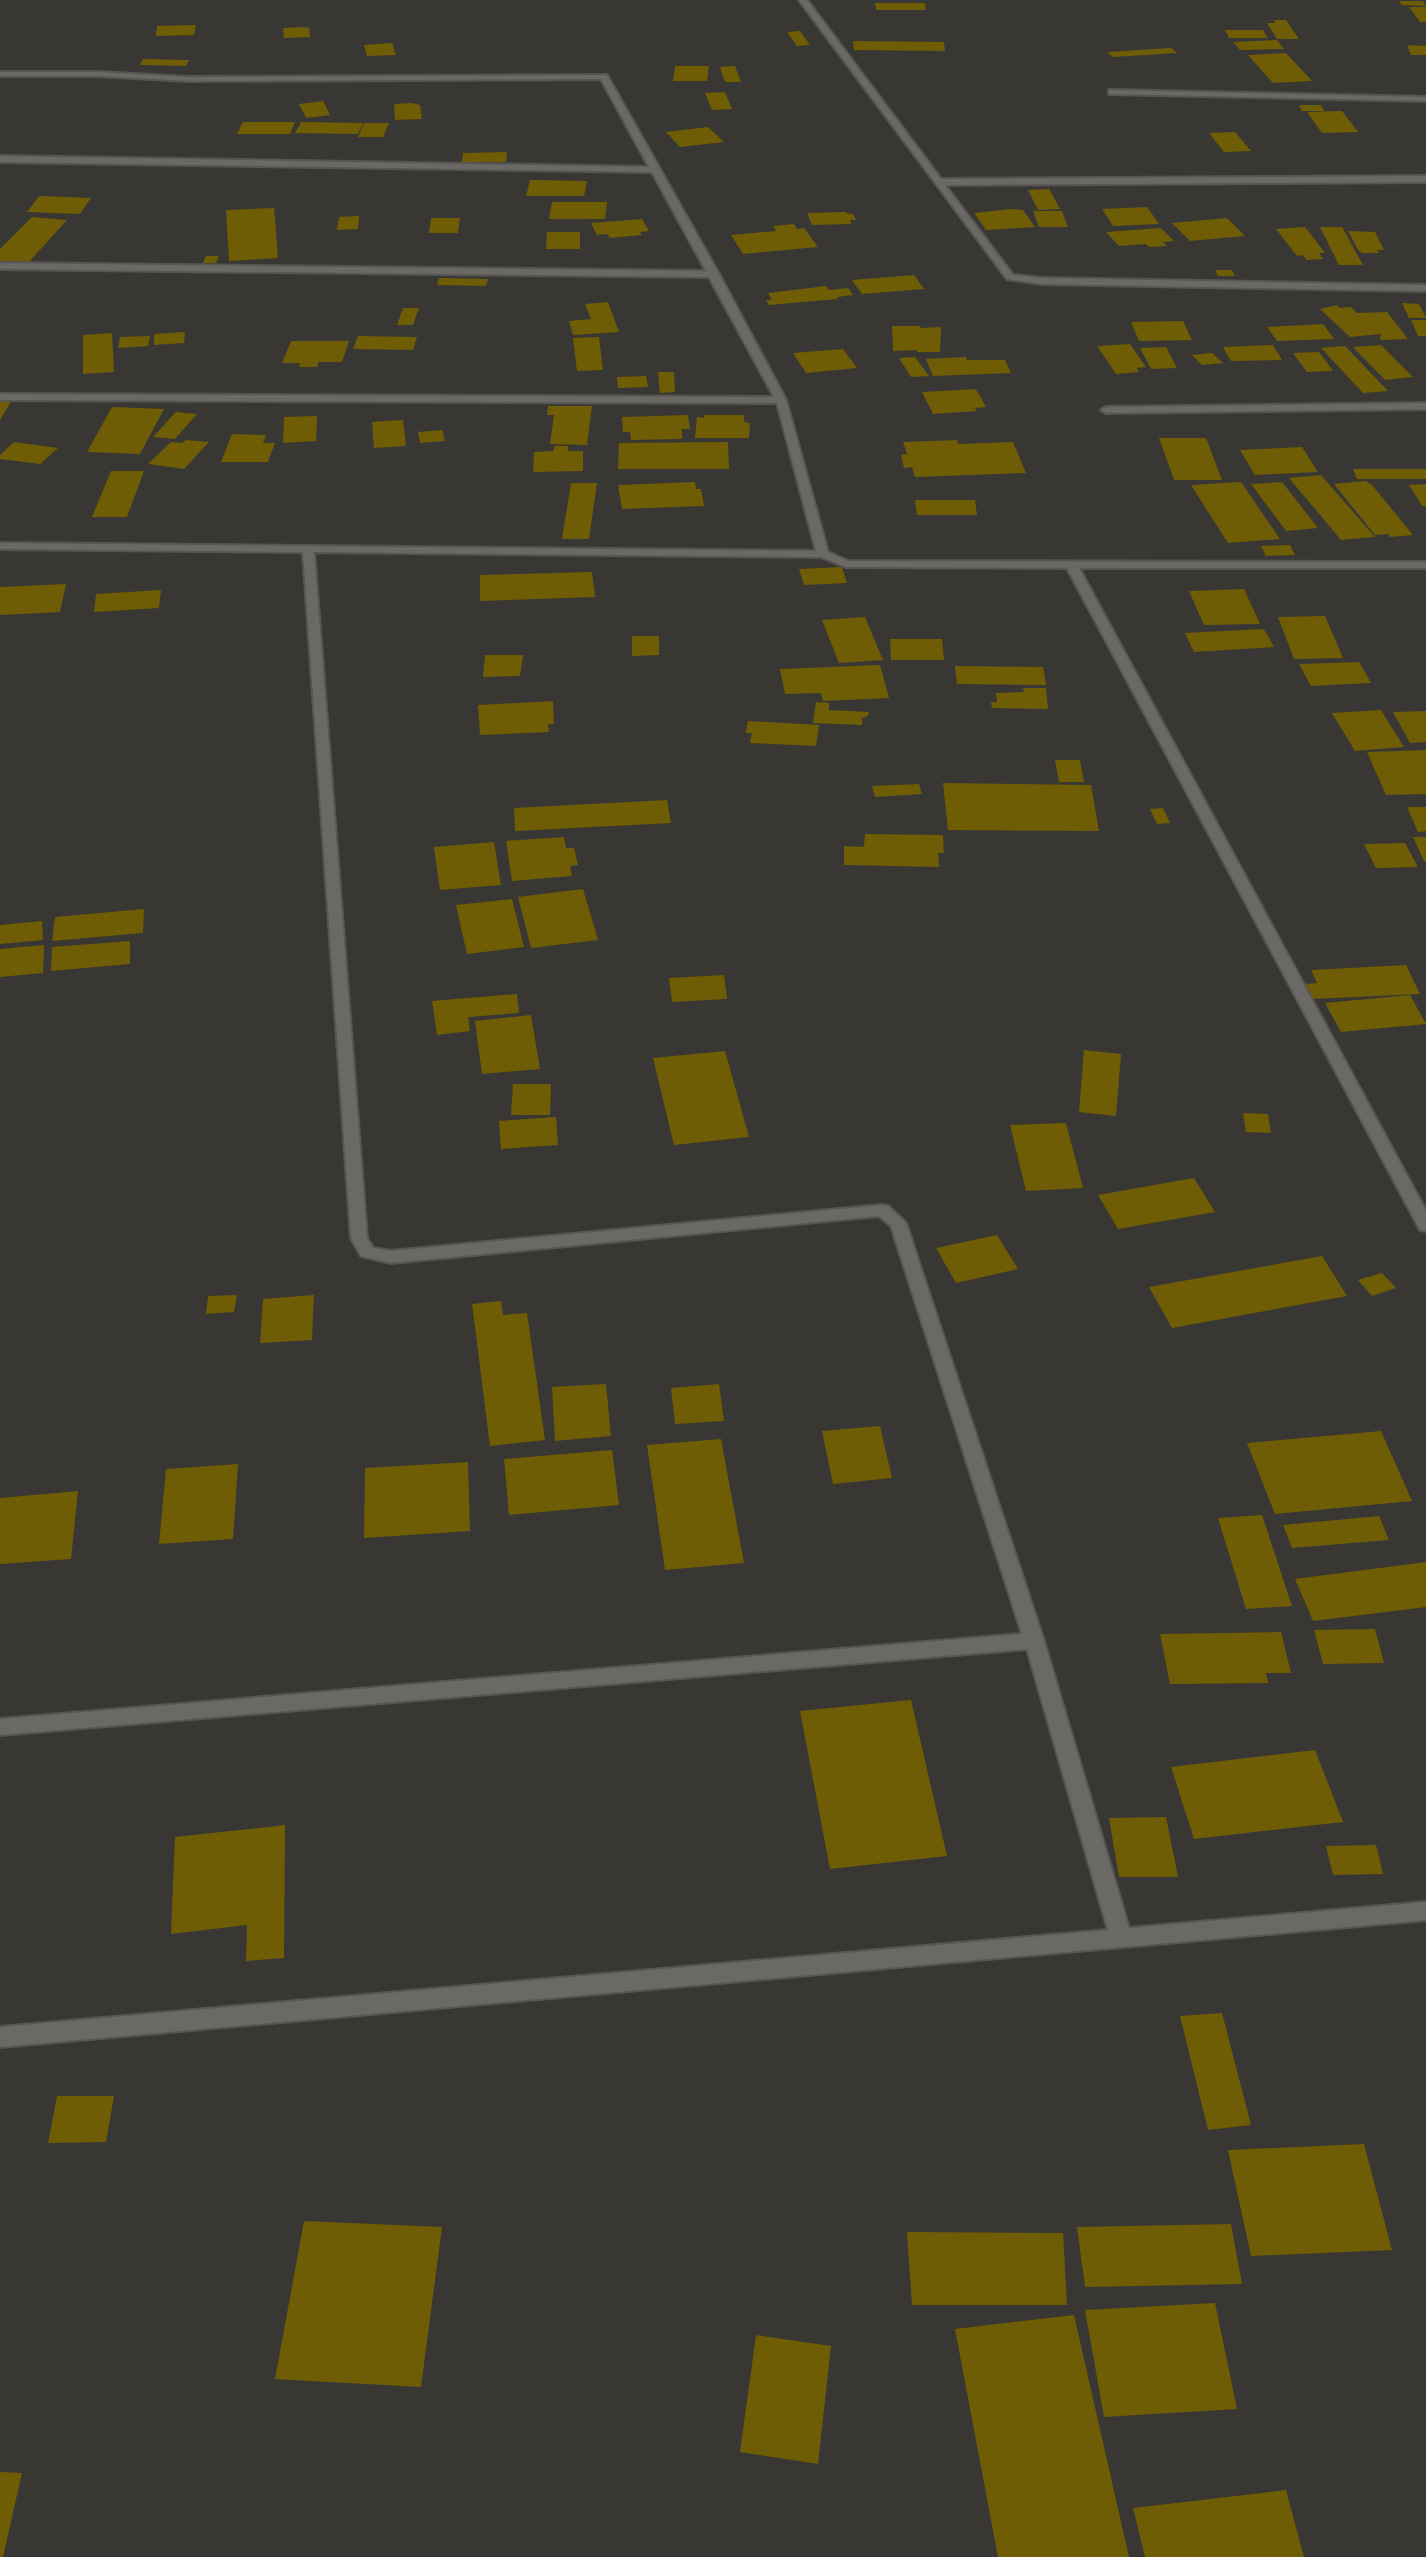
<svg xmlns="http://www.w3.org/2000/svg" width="1426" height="2557" font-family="'Source Sans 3',sans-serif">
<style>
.building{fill:#6f5d05}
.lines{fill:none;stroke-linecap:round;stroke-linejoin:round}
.minor-casing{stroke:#575654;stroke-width:4}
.minor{fill:#6a6965;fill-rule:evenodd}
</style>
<rect width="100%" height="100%" fill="#383733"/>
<!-- building -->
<g class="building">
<polygon points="1399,1 1423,1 1426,6 1402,5"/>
<polygon points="875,3 925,3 926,10 876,10"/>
<polygon points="1409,7 1426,7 1426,22 1420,22"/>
<polygon points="1274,20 1286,20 1299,39 1277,39 1267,23 1275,23"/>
<polygon points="196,25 194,35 156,36 157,26"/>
<polygon points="304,27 309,28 310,37 284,38 283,28"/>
<polygon points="1225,30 1263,30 1268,38 1229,38"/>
<polygon points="800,31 810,45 797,46 787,32"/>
<polygon points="1277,40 1284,49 1240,50 1233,42"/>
<polygon points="853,41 944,42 945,51 854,50"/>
<polygon points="392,43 396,55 367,56 364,45"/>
<polygon points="1407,45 1426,46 1426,55 1411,55"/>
<polygon points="1171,48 1177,53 1113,57 1107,52"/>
<polygon points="1286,53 1312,81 1273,83 1248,55"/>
<polygon points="143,59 189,60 186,66 140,65"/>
<polygon points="675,66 709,66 707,81 673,81"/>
<polygon points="735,66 741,82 725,82 720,67"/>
<polygon points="725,92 732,109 712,110 705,93"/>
<polygon points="323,101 330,115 306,118 299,104"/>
<polygon points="412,103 420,105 422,119 395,120 394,104"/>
<polygon points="1299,105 1321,105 1324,111 1302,111"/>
<polygon points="1342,111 1358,132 1322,133 1307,112"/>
<polygon points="243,122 295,122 290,134 237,134"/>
<polygon points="301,122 363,123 358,134 295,133"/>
<polygon points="364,123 389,123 383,137 358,137"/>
<polygon points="708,127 724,142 680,147 666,132"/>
<polygon points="1235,132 1251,151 1224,152 1209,133"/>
<polygon points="507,152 506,162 462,162 463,153"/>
<polygon points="530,180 587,181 584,196 526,196"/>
<polygon points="1049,189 1060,209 1038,210 1028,190"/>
<polygon points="39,196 91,198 80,214 27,212"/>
<polygon points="552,202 607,202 605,219 549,219"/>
<polygon points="1147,207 1159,224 1113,226 1102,209"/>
<polygon points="274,208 278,258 229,261 226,210"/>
<polygon points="1011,209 1023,210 1035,227 986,230 974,213"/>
<polygon points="1033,211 1062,211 1068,227 1039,227"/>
<polygon points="847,212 847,214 853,214 856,220 850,220 851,224 812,225 807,213"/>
<polygon points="359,216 358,229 337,230 339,217"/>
<polygon points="32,217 67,220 29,262 0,261 0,249"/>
<polygon points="431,218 460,218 458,233 429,233"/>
<polygon points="1227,218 1245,236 1190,241 1172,223"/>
<polygon points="642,219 649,231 640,232 642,235 610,238 607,234 597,235 591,223"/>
<polygon points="794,224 797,229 804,228 818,247 743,254 731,235 776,231 773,226"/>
<polygon points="1305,227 1325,253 1319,253 1323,259 1306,260 1303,255 1297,256 1276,229"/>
<polygon points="1320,227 1342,227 1363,265 1339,265"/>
<polygon points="1161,228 1174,241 1163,242 1167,246 1149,247 1146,244 1119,246 1106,232"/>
<polygon points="1348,231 1375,232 1384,250 1377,250 1379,253 1362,253 1358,250"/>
<polygon points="547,232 580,232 580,249 546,249"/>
<polygon points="206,256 219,256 216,263 203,263"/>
<polygon points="1215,270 1232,270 1235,276 1218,276"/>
<polygon points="914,275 924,289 862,294 852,280"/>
<polygon points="439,278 488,279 486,286 437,285"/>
<polygon points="826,286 829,290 848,288 853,295 837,297 838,299 769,305 766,300 772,300 768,293"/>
<polygon points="608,302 619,332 573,335 569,321 591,319 585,304"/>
<polygon points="1402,303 1419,304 1426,318 1409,318"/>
<polygon points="1337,305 1340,308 1351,307 1357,313 1387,312 1408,339 1380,340 1381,334 1350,337 1320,309"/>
<polygon points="403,308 419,308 413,325 397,325"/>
<polygon points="1411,320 1426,320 1426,336 1418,336"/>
<polygon points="1183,321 1192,340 1139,341 1131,322"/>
<polygon points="1323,324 1334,339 1277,341 1267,327"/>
<polygon points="892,326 920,326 920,328 941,327 940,352 917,352 917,350 893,351"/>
<polygon points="185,332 184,343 154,345 154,334"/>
<polygon points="112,333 114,372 83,374 83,335"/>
<polygon points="150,336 148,346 118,348 120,337"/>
<polygon points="358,336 417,337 413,350 353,349"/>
<polygon points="599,337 603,370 577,371 573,338"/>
<polygon points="291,341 349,341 342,362 319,362 317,367 299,367 300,363 282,363"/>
<polygon points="1130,344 1146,367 1137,368 1139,372 1116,374 1097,346"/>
<polygon points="1273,345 1282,360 1231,361 1223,347"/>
<polygon points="1381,345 1413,377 1385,380 1353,347"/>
<polygon points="1345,346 1388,391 1363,393 1321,348"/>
<polygon points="1166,347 1177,368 1151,369 1140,348"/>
<polygon points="843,349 857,368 806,373 793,353"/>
<polygon points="1319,352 1333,371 1307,372 1293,353"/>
<polygon points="1212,353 1223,363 1202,365 1192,355"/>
<polygon points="915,357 929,376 911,377 899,358"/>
<polygon points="966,357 967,360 1005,360 1011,373 933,376 926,359"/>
<polygon points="658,372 674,372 675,392 660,393"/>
<polygon points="646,376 648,387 618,388 617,377"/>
<polygon points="976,389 986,407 975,408 977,411 933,414 922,392"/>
<polygon points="0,400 12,400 0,420"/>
<polygon points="548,406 592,406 587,445 550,444 554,415 547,415"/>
<polygon points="112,407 164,409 140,454 87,452"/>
<polygon points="176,412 197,414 175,439 153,437"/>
<polygon points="688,415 690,429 682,429 682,439 631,440 630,432 623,432 622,417"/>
<polygon points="704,415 744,415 744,422 750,423 749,438 695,438 697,417 704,418"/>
<polygon points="317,416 316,441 283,443 284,417"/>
<polygon points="403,420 406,446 374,448 372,422"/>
<polygon points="442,430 445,441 420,443 418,432"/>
<polygon points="232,434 266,435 263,443 275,443 268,462 221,462"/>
<polygon points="1159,438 1206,438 1222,480 1174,480"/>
<polygon points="186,440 209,442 184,469 148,464 171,442 182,443"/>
<polygon points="957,440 958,444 1013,442 1026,473 915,477 912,467 904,468 901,455 907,454 903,442"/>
<polygon points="14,442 58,448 40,464 0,459 0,455"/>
<polygon points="728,442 729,469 618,469 619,443"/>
<polygon points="554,446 568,446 568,451 583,451 583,471 533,472 534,452 554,451"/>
<polygon points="1302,447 1318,472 1255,475 1240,450"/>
<polygon points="1353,469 1426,469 1426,479 1357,479"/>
<polygon points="111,471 144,471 127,517 92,517"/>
<polygon points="1321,475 1375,537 1341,540 1289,478"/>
<polygon points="1366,481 1372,485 1413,535 1390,537 1388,534 1375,535 1334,484"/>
<polygon points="695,482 696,489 701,489 704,506 622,509 618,485"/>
<polygon points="1241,482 1280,539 1228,543 1191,485"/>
<polygon points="1282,482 1318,528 1286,531 1251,484"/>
<polygon points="571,483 597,483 589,539 562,539"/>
<polygon points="1426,484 1426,506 1422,506 1409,485"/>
<polygon points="915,500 975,500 977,515 917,515"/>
<polygon points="1290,545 1295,555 1266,556 1261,546"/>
<polygon points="842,567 847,583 804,585 799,569"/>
<polygon points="592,572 595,597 480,601 480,575"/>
<polygon points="66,584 60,612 0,615 0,587"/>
<polygon points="1244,589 1260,624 1204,625 1189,591"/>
<polygon points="161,590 159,608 94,612 96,594"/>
<polygon points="1325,616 1343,658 1294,659 1278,617"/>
<polygon points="865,617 883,660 839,663 822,620"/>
<polygon points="1264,629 1274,647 1194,652 1185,633"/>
<polygon points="632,636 659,636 659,655 632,656"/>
<polygon points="890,639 942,639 944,660 891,660"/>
<polygon points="485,655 523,655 520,676 483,677"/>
<polygon points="1359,662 1371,683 1311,686 1299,664"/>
<polygon points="880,665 889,698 823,701 821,693 785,694 780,669"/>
<polygon points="955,666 1043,667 1046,685 957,684"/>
<polygon points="1023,688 1046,688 1048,709 992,708 991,702 997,702 996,693 1024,692"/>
<polygon points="553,701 554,724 548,724 549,732 480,735 478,705"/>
<polygon points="816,702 829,703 829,710 869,712 868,716 862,718 862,725 813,723"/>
<polygon points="1381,710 1404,747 1355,751 1332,713"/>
<polygon points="1426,711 1426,742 1410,743 1393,712"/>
<polygon points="748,721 819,725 816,746 750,743 752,733 746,733"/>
<polygon points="1426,750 1426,794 1386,795 1367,752"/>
<polygon points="1055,760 1080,760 1084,782 1059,782"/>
<polygon points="943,783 1091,785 1099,831 948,830"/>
<polygon points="919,784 922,794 875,797 872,786"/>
<polygon points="667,800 671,823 515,831 514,808"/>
<polygon points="1407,807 1426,807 1426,831 1418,832"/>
<polygon points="1163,808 1170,823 1157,824 1150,809"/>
<polygon points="865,834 943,835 944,853 938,853 939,867 844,865 844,846 864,847"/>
<polygon points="564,837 566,848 574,848 578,865 570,866 572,876 512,881 506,841"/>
<polygon points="1413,837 1426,837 1426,861 1424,861"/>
<polygon points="494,842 501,885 440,890 434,847"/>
<polygon points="1405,843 1418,867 1376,868 1364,844"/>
<polygon points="583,889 598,940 531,948 518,897"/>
<polygon points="512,899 524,947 467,954 456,905"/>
<polygon points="144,909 143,933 52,941 55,917"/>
<polygon points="42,921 43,940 0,944 0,925"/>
<polygon points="130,941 130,964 51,971 52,947"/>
<polygon points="44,945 43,973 0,977 0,949"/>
<polygon points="1406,965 1420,994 1311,999 1304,984 1317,983 1311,970"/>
<polygon points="724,975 727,999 672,1002 669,978"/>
<polygon points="517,994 519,1013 468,1017 470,1031 437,1035 432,1001"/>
<polygon points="1410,995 1426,1024 1341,1032 1325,1003"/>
<polygon points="531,1015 540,1069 482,1074 475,1021"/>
<polygon points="1084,1050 1121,1054 1116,1116 1079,1112"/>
<polygon points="725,1051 749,1137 674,1145 653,1058"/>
<polygon points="513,1084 551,1084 550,1115 511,1115"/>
<polygon points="1243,1113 1268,1114 1271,1133 1246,1132"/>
<polygon points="556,1117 558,1145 501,1149 499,1121"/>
<polygon points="1066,1123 1083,1188 1026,1191 1010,1125"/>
<polygon points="1194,1178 1215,1212 1118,1229 1098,1195"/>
<polygon points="997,1235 1018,1269 956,1283 936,1248"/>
<polygon points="1322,1256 1347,1296 1172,1328 1149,1287"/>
<polygon points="1382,1273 1396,1288 1372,1296 1358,1280"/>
<polygon points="237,1295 234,1312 206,1314 208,1296"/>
<polygon points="314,1295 312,1340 260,1343 263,1299"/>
<polygon points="501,1301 503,1315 527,1313 545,1440 490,1446 472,1304"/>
<polygon points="606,1384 611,1436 555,1441 552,1387"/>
<polygon points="719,1384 724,1421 675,1424 671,1388"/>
<polygon points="880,1426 892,1478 833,1484 822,1431"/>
<polygon points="1381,1431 1412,1501 1275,1514 1247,1443"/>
<polygon points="721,1439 744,1563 665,1570 647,1445"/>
<polygon points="612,1450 619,1505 509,1515 504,1459"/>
<polygon points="468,1462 470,1531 364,1538 365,1468"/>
<polygon points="238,1464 233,1539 159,1544 166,1469"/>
<polygon points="78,1491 71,1559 0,1564 0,1498"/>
<polygon points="1262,1515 1292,1606 1246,1609 1218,1518"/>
<polygon points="1379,1516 1389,1540 1292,1548 1283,1525"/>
<polygon points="1426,1562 1426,1607 1313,1621 1295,1579"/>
<polygon points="1375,1629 1384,1663 1323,1664 1314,1630"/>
<polygon points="1281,1632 1291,1673 1266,1673 1268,1683 1170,1684 1160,1634"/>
<polygon points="911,1700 947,1856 830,1869 800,1711"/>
<polygon points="1315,1750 1343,1822 1194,1839 1171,1767"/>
<polygon points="1166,1817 1178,1877 1119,1877 1109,1818"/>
<polygon points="285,1825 284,1958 246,1961 247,1925 171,1934 175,1837"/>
<polygon points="1376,1845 1383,1874 1333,1875 1326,1846"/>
<polygon points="1222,2013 1251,2125 1208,2130 1180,2016"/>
<polygon points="57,2096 114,2096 106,2142 48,2143"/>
<polygon points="1364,2144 1392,2250 1251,2256 1228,2150"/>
<polygon points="304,2221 442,2227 421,2387 275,2379"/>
<polygon points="1231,2224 1242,2284 1085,2287 1077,2227"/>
<polygon points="907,2232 1063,2233 1067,2305 912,2305"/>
<polygon points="1215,2303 1237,2409 1104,2417 1085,2310"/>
<polygon points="1074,2315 1129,2557 998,2557 955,2329"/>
<polygon points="756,2335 831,2346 818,2464 740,2452"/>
<polygon points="0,2472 22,2473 3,2557 0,2557"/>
<polygon points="1286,2490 1304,2557 1145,2557 1133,2508"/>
</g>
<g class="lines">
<defs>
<g id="minor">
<polygon points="799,0 807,0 941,179 1426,176 1426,182 945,185 1013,275 1042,278 1426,285 1426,291 1042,284 1007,279"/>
<polygon points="0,72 98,72 188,77 607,75 719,274 786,400 828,552 848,561 1426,562 1426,568 1079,568 1426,1211 1426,1231 1420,1230 1418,1226 1067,568 846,567 821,557 314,552 367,1238 373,1248 391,1251 882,1205 888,1206 906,1223 1044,1641 1129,1928 1426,1902 1426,1920 0,2047 0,2027 1108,1930 1027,1649 0,1735 0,1719 1022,1634 891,1226 879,1216 391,1263 361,1256 351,1238 303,552 0,549 0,543 816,551 777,403 0,400 0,394 774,397 709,277 0,269 0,263 706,271 652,172 0,162 0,156 649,167 601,79 188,81 98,76 0,76"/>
<polygon points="1112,90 1426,97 1426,101 1109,94 1109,90"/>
<polygon points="1426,403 1426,409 1106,413 1101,410 1106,407"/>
</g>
</defs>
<!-- minor casing -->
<use href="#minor" class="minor-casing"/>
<!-- minor -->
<use href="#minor" class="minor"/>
</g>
</svg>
